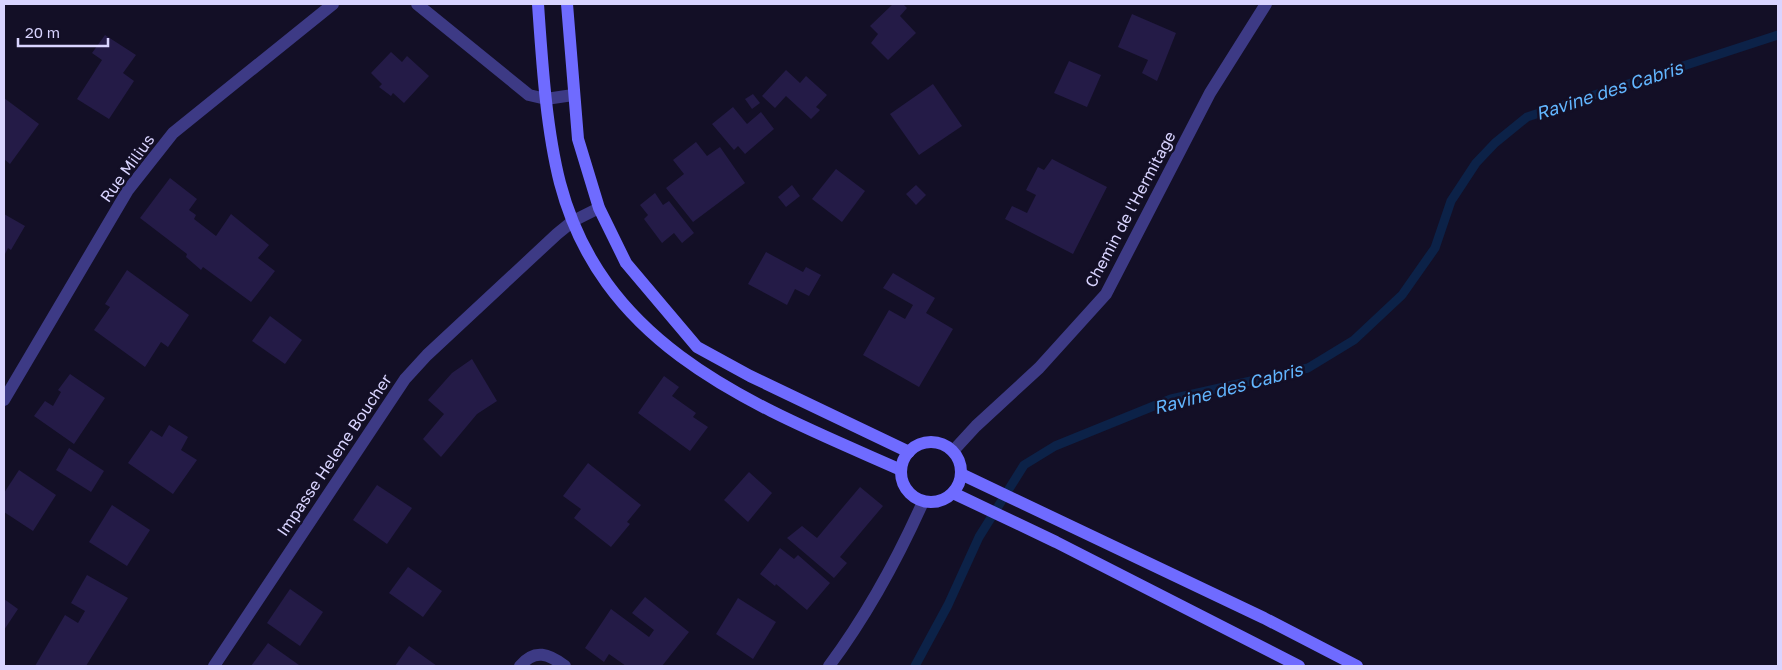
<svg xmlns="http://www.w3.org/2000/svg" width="1782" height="670" font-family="'Golos Text',sans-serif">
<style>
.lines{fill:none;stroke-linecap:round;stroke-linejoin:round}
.stream{stroke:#0c2248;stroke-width:9}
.building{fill:#241b47}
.street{stroke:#3d3a85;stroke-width:12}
.secondary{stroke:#6f6bff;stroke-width:12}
.labels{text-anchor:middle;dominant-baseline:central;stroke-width:5;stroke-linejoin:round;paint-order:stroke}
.street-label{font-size:16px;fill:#d9d4ff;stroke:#130f26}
.water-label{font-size:18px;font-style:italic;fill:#62b6ff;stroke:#130f26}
</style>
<rect width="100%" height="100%" fill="#130f26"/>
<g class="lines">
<!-- stream -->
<polyline class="stream" points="915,666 948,605 979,537 1024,465 1055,446 1171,399 1308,368 1354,340 1402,295 1435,248 1451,201 1476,163 1495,143 1527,117 1778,35"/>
</g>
<!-- building -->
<g class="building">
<polygon points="893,4 903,4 907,8 900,16 916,33 888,60 871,43 878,34 870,26"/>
<polygon points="1132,14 1176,33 1157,81 1142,73 1148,60 1118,47"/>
<polygon points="105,35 136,55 123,73 134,81 109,119 77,99 102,60 92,53"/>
<polygon points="391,52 402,62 407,56 429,76 404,103 393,93 391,96 379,87 382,84 371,73"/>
<polygon points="1069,61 1101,75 1087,107 1054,93"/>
<polygon points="786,70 800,83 806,76 827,95 816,107 820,110 811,119 786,96 775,108 762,96"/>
<polygon points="933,84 962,126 919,155 890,114"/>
<polygon points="753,94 760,103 752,109 745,99"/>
<polygon points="4,98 39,124 10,164 4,159"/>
<polygon points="733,107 747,124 761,112 774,129 745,154 738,146 734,150 712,124"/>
<polygon points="696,142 707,156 720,147 745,183 693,222 666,188 684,174 673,160"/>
<polygon points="1052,159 1107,187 1073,254 1005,219 1012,206 1027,213 1036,195 1026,190 1038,167 1044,170"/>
<polygon points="836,169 865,191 842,222 812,199"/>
<polygon points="170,178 197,199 189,210 196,215 194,219 216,236 231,214 269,245 258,258 275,271 251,302 203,267 201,270 186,257 187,254 140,218"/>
<polygon points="792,185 800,196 786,207 778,197"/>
<polygon points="916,185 926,195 916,205 906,194"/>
<polygon points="655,193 663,205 669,201 694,233 682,243 674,233 662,243 644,219 648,215 640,205"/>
<polygon points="4,214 25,226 11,250 8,248 4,256"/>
<polygon points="766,252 803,272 806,267 821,275 809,296 795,289 787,305 748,284"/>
<polygon points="127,270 189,315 168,347 161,342 145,367 94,330 110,307 105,304"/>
<polygon points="893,273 935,298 926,313 953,329 919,387 863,355 889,310 905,319 913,305 883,288"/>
<polygon points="270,316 302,340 285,364 252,341"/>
<polygon points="472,359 497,401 477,414 441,457 423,439 444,414 428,400 452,373"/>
<polygon points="70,374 105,398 74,444 34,416 45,401 53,406 61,392 58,390"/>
<polygon points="664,376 679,387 672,396 696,413 693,417 708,427 690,451 638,413"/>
<polygon points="169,425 188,437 181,450 197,460 173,494 128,463 151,430 162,437"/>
<polygon points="69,448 104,471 91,492 56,470"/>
<polygon points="588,463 641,505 627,522 630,524 611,547 574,518 581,509 563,496"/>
<polygon points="19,470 56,495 33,531 4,512 4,493"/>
<polygon points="749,472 772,493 748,522 724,500"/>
<polygon points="377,485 412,508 387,544 353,520"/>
<polygon points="860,487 883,506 840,557 847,563 834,578 787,538 802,526 817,538"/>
<polygon points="112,505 150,530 127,566 89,542"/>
<polygon points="780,548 794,559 798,555 830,583 807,610 776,584 775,586 760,574"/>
<polygon points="408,567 442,591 423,617 389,593"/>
<polygon points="87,575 128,598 86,666 35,666 65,615 78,623 85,611 71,603"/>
<polygon points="290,589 323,612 300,646 267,623"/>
<polygon points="645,597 689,632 662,666 626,666 609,654 604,662 585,648 611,609 649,637 654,630 632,613"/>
<polygon points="738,598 776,622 753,659 716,634"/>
<polygon points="4,599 18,609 4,630"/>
<polygon points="268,643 299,665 298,666 251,666"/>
<polygon points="409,646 437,666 395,666"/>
</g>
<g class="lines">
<!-- street -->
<g class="street">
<polyline points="417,4 529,95 546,99 573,95"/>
<polyline points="4,400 128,190 173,133 333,4"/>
<polyline points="953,451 976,426 1039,368 1106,294 1210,93 1266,4"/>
<polyline points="214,666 405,379 427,355 557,234 573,221 599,208"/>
<path d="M520,666C535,648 549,654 565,666"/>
<path d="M829,666C867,615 897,560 923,502"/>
</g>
<!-- secondary -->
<g class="secondary">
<path d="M538,4C542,61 546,128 560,183C604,351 759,407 901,470"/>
<polyline points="567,4 578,139 599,208 626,263 697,347 750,376 909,452"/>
<circle cx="931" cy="472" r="30"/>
<polyline points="961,474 1264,618 1357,666"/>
<polyline points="953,493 1056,542 1299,666"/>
</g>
</g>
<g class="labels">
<!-- street labels -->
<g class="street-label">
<text transform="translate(127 168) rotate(-54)">Rue Milius</text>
<text transform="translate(1130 209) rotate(-62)">Chemin de l'Hermitage</text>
<text transform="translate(334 455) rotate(-56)">Impasse Helene Boucher</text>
</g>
<!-- water labels -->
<g class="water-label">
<text transform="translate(1609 90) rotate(-18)">Ravine des Cabris</text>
<text transform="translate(1228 388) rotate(-15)">Ravine des Cabris</text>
</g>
</g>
<!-- border -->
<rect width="1782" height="670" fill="none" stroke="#d9d4ff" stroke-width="10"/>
<!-- scale -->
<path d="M18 38v8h90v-8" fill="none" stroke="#d9d4ff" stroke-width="2.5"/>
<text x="25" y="38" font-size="15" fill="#d9d4ff" stroke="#130f26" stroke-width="4" paint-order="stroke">20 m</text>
</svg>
